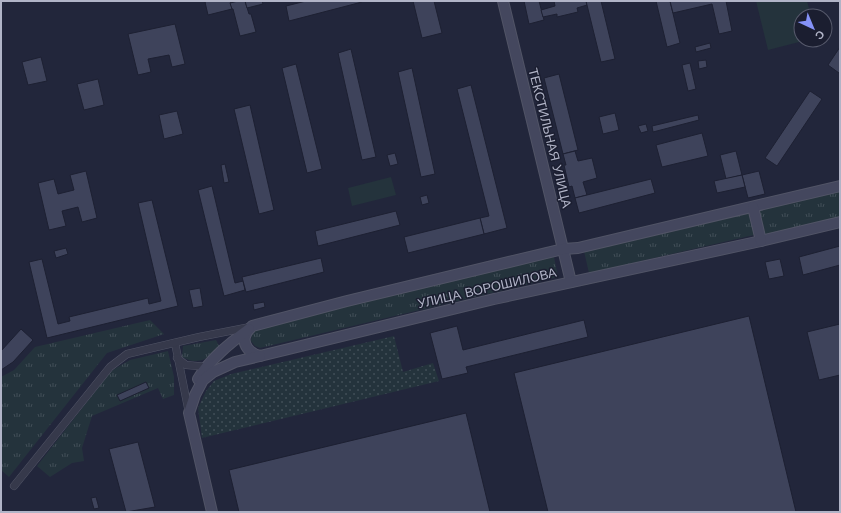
<svg xmlns="http://www.w3.org/2000/svg" width="841" height="513" font-family="'Work Sans',sans-serif">
<style>
.grass{fill:url(#grass-tufts)}
.park{fill:url(#park-dots)}
.pitch{fill:#24333c}
.building{fill:#3e435b;stroke:#1d2032}
.lines{fill:none;stroke-linecap:round;stroke-linejoin:round}
.street-casing{stroke:#515466;stroke-width:8}
.secondary-casing{stroke:#515466;stroke-width:12}
.street{stroke:#36394b;stroke-width:7}
.secondary{stroke:#44475e;stroke-width:10}
.labels{text-anchor:middle;dominant-baseline:central;stroke-width:3;stroke-linejoin:round;paint-order:stroke}
.street-label{font-size:13px;fill:#b1b4c7;stroke:#1b1e30}
</style>
<defs>
<pattern id="grass-tufts" width="24" height="20" patternUnits="userSpaceOnUse"><rect width="24" height="20" fill="#24333c"/><path d="M3 7l-1-3M5 7V3M7 7l1-3M15 17l-1-3M17 17v-4M19 17l1-3" fill="none" stroke="#414e57"/></pattern>
<pattern id="park-dots" width="8" height="8" patternUnits="userSpaceOnUse"><rect width="8" height="8" fill="#24333c"/><path d="M2 2h.1M6 6h.1" fill="none" stroke="#414e57" stroke-width="1.8" stroke-linecap="round"/></pattern>
</defs>
<rect width="100%" height="100%" fill="#22263b"/>
<!-- grass -->
<g class="grass">
<polygon points="840,186 840,222 761,241 753,207"/>
<polygon points="749,213 754,235 589,273 584,251"/>
<polygon points="554,257 558,277 260,348 255,346 251,341 252,332 262,325"/>
<polygon points="150,320 164,334 107,353 9,477 1,470 1,377 14,370 35,347"/>
<path d="M216,340L220,348C207,359 199,366 182,357L183,346Z"/>
<polygon points="168,351 174,377 174,395 163,399 158,388 92,416 82,448 84,461 72,463 50,477 37,466 111,371 130,360"/>
</g>
<!-- park -->
<polygon class="park" points="394,336 403,372 433,363 439,381 202,438 198,408 206,391 214,381 231,374"/>
<!-- pitch -->
<g class="pitch">
<polygon points="756,1 807,1 811,16 801,16 801,40 807,40 768,50"/>
<polygon points="391,177 396,195 352,206 348,188"/>
</g>
<!-- building -->
<g class="building">
<polygon points="208,1 230,1 232,9 208,15 205,2"/>
<polygon points="238,1 245,1 249,14 251,14 256,32 240,36 233,9 232,9 230,3"/>
<polygon points="245,1 262,1 263,4 247,8"/>
<polygon points="306,1 362,1 362,2 289,21 286,6"/>
<polygon points="413,1 434,1 442,33 422,38"/>
<polygon points="524,1 539,1 544,20 529,24"/>
<polygon points="554,1 586,1 587,5 577,8 578,12 557,17 557,14 543,17 541,10 555,6"/>
<polygon points="586,1 601,1 615,59 601,62"/>
<polygon points="656,1 670,1 680,43 667,47"/>
<polygon points="670,1 726,1 732,31 719,34 712,4 673,13"/>
<polygon points="175,24 185,64 172,67 169,55 148,59 151,72 138,75 128,34"/>
<polygon points="710,43 711,48 696,52 695,47"/>
<polygon points="840,47 840,72 839,73 828,65"/>
<polygon points="351,49 376,157 362,160 338,53"/>
<polygon points="41,57 47,81 28,85 22,62"/>
<polygon points="706,60 707,67 699,69 698,61"/>
<polygon points="690,63 696,89 688,91 682,65"/>
<polygon points="296,64 322,169 307,173 282,68"/>
<polygon points="412,68 435,174 421,177 398,72"/>
<polygon points="559,74 578,150 563,154 544,78"/>
<polygon points="98,79 104,105 84,110 77,84"/>
<polygon points="471,85 507,228 484,234 480,218 489,216 457,89"/>
<polygon points="810,91 822,99 777,166 765,158"/>
<polygon points="250,105 274,210 259,214 234,109"/>
<polygon points="177,111 183,134 164,139 159,115"/>
<polygon points="615,113 619,130 603,134 599,117"/>
<polygon points="698,115 699,120 653,132 652,126"/>
<polygon points="646,124 648,131 641,133 638,126"/>
<polygon points="702,133 708,156 662,167 656,145"/>
<polygon points="575,151 578,161 592,158 597,178 583,182 587,195 575,198 572,186 569,187 564,165 566,165 563,154"/>
<polygon points="736,151 742,175 726,179 720,155"/>
<polygon points="395,153 398,164 390,166 387,155"/>
<polygon points="225,164 229,182 224,183 221,165"/>
<polygon points="86,171 97,218 82,222 78,207 62,211 66,226 49,230 38,183 54,179 58,194 74,190 70,175"/>
<polygon points="759,171 765,194 748,198 742,175"/>
<polygon points="742,175 745,187 717,193 714,181"/>
<polygon points="651,179 655,193 579,213 575,198"/>
<polygon points="212,186 235,283 243,281 245,290 224,296 198,190"/>
<polygon points="427,195 429,203 422,205 420,197"/>
<polygon points="152,200 178,306 47,338 29,262 42,259 58,324 70,321 69,317 148,298 149,304 161,301 138,203"/>
<polygon points="396,211 400,225 318,246 315,231"/>
<polygon points="480,218 484,234 408,253 404,237"/>
<polygon points="840,246 840,265 803,275 799,257"/>
<polygon points="66,248 68,254 56,258 54,251"/>
<polygon points="321,258 324,272 246,292 242,277"/>
<polygon points="780,259 784,276 769,279 765,262"/>
<polygon points="200,288 203,306 193,308 189,290"/>
<polygon points="264,302 265,307 254,310 253,304"/>
<polygon points="749,316 796,512 548,512 514,373"/>
<polygon points="584,320 588,337 466,367 468,373 442,379 430,333 457,326 463,350"/>
<polygon points="840,324 840,375 819,380 807,332"/>
<polygon points="21,329 33,340 13,362 1,370 1,351"/>
<polygon points="146,382 149,388 120,401 117,395"/>
<polygon points="466,413 490,512 239,512 229,470"/>
<polygon points="138,442 155,507 126,512 109,449"/>
<polygon points="96,497 99,508 94,509 91,498"/>
</g>
<g class="lines">
<defs>
<g id="street">
<polyline points="175,343 189,413"/>
<polyline points="177,358 186,365 209,367"/>
<polyline points="14,486 110,367 127,354 199,337 250,327"/>
</g>
<g id="secondary">
<polyline points="503,1 571,282"/>
<path d="M840,186L578,248L563,249L347,301L252,326C250,329 247,331 246,334C241,344 250,354 260,356L494,299L761,241L840,222"/>
<polyline points="753,207 761,241"/>
<path d="M198,379C210,359 230,343 249,329"/>
<polyline points="212,512 189,413 195,395 203,380 213,372 235,362 260,356"/>
</g>
</defs>
<!-- street casing -->
<use href="#street" class="street-casing"/>
<!-- secondary casing -->
<use href="#secondary" class="secondary-casing"/>
<!-- street -->
<use href="#street" class="street"/>
<!-- secondary -->
<use href="#secondary" class="secondary"/>
</g>
<g class="labels">
<!-- street labels -->
<g class="street-label">
<text transform="translate(550 138) rotate(76)">ТЕКСТИЛЬНАЯ УЛИЦА</text>
<text transform="translate(487 288) rotate(-13)">УЛИЦА ВОРОШИЛОВА</text>
</g>
</g>
<!-- border -->
<rect width="841" height="513" fill="none" stroke="#b1b4c7" stroke-width="4"/>
<!-- north arrow -->
<g transform="translate(813 28) rotate(136)"><circle r="19" fill="#1b1e30" stroke="#575a6c"/>
<path d="M0-3L7 15L0 10L-7 15Z" fill="#8592f8"/>
<text y="-6" font-size="11" font-weight="bold" text-anchor="middle" fill="#b1b4c7">С</text>
</g>
</svg>
